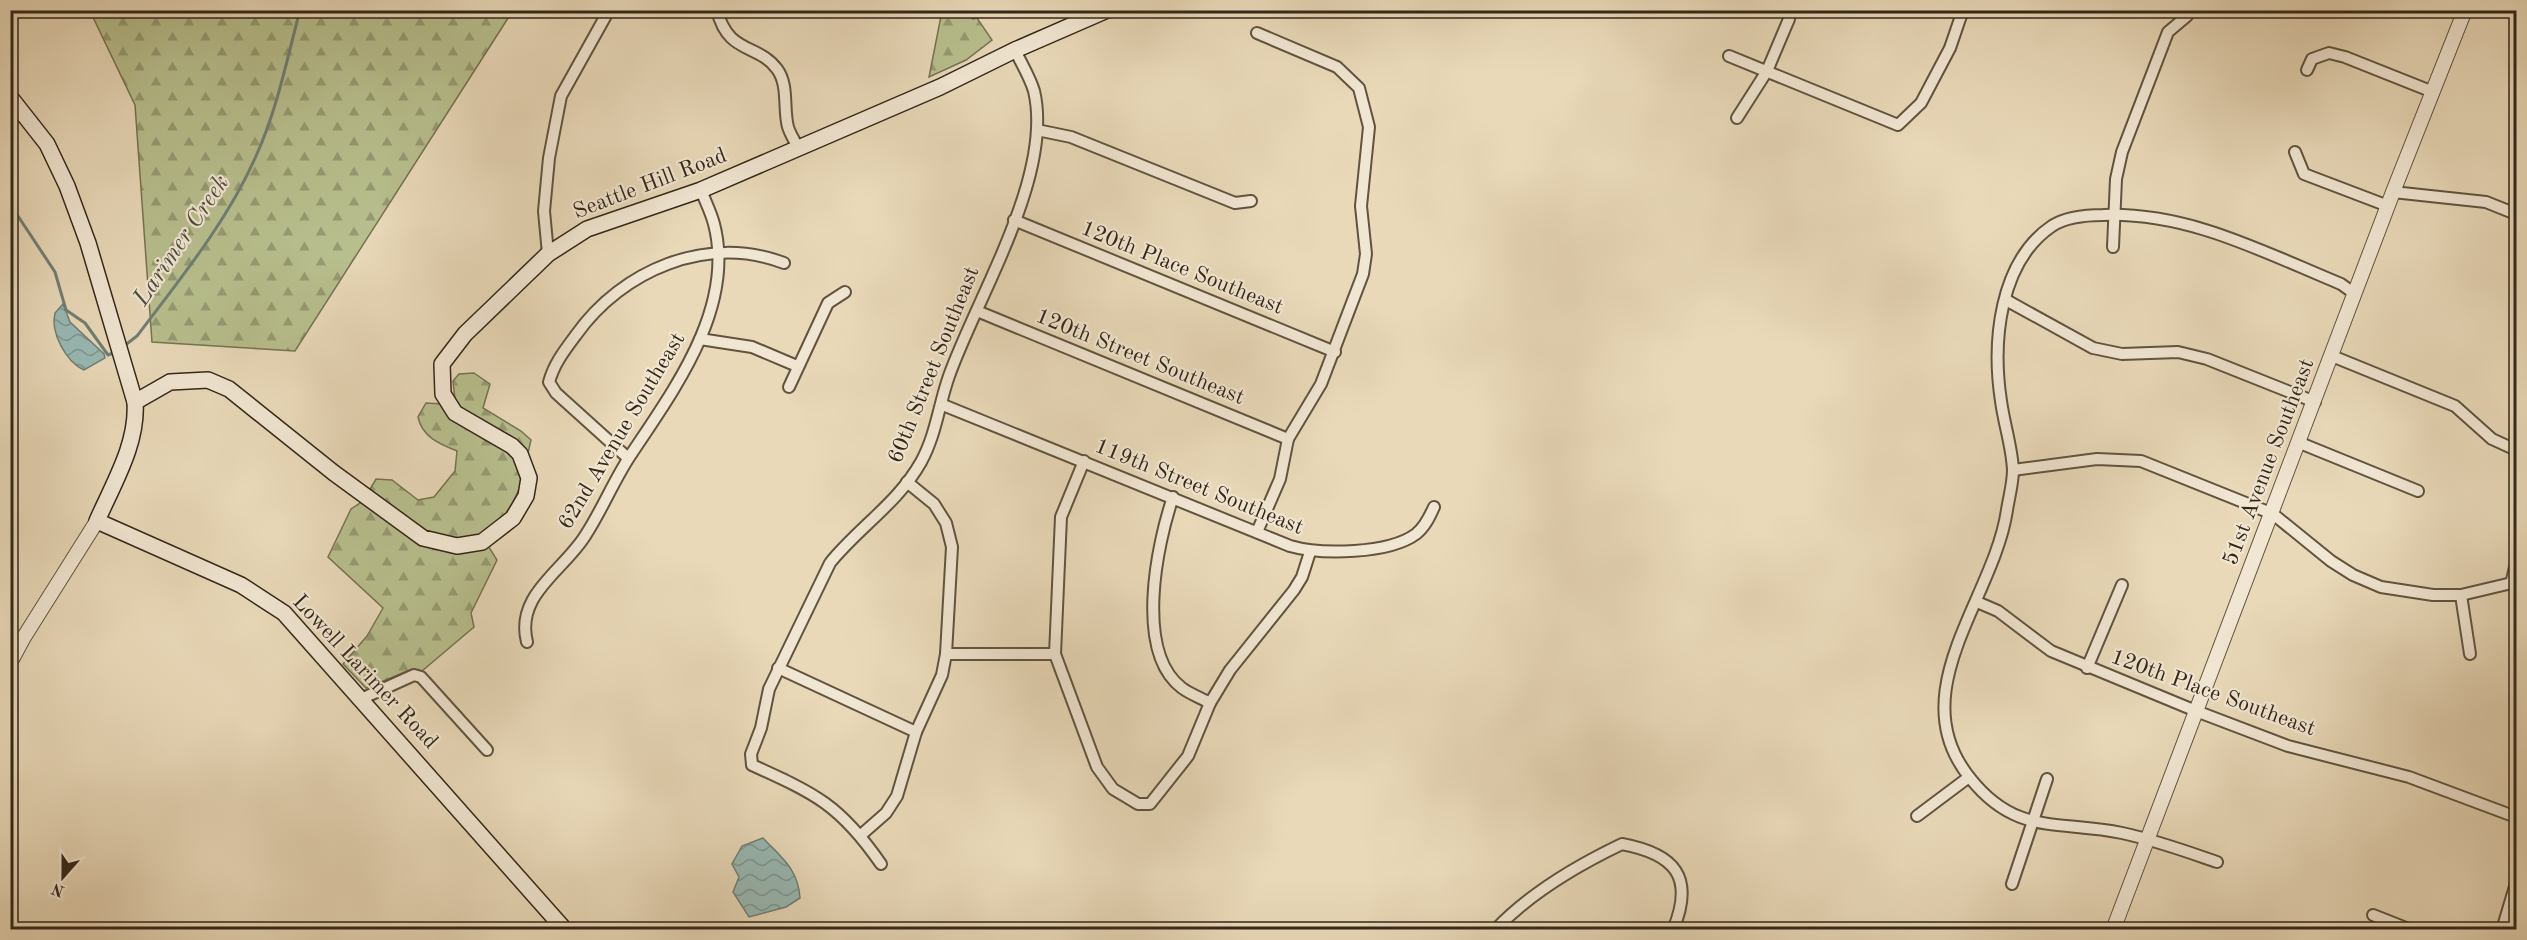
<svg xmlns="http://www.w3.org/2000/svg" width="2527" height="940" font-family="'Old Standard TT',serif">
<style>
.forest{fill:url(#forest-firs);stroke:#767353;stroke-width:1.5}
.water{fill:url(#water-waves);stroke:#707f76;stroke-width:1.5}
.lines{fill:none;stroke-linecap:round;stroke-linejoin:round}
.stream{stroke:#707f76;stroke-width:3}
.minor-casing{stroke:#605440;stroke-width:14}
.tertiary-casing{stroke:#605440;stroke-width:16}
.secondary-casing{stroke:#332718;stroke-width:18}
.minor{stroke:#f1e6d2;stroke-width:10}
.tertiary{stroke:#f1e6d2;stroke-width:14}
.secondary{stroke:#f1e6d2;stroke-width:15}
.labels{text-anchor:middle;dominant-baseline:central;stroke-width:4.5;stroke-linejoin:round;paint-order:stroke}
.street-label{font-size:22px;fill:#332718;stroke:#f1e6d2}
.water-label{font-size:24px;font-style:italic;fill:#4c4c3f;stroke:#f1e6d2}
</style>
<defs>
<pattern id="forest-firs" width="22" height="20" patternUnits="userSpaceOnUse" patternTransform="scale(1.5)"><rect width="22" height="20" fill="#b8bf8e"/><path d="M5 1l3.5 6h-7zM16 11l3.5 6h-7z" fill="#969b73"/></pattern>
<pattern id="water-waves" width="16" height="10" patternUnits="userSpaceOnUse" patternTransform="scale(1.5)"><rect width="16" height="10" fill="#98b9b4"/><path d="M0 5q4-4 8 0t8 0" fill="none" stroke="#7d9691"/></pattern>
</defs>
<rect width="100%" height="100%" fill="#e9d9b9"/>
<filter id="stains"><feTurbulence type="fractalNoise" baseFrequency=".00333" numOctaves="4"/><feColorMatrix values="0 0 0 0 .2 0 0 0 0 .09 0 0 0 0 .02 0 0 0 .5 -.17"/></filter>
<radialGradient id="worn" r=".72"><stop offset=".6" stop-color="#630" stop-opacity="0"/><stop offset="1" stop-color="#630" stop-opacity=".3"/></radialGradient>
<!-- forest -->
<g class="forest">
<polygon points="508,11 510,15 295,351 152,342 135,105 90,11"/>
<polygon points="942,11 963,11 973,19 977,18 992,40 966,60 929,77"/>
<path d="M474,373L490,384L483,408L521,431L531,440C526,459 524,482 514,500C505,517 495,524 487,544L497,560L471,613L474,627L422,671L410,670L366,688L343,664L367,636L383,608L328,557L351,509L363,501L376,479L392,480L418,500L434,497L455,471L457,451C440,444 422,437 418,417L426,403L443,404L455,400L453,381L459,374Z"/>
</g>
<!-- water -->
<g class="water">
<path d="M63,304L70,322L104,354L105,358L84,370C66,362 50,332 55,313Z"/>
<path d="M763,838C782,858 798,869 800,898L786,907L749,917L733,892L739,877L732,864L742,846Z"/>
</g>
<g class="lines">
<!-- stream -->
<g class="stream">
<polyline points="10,204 55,272 66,310 85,323 108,355 113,353"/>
<path d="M124,346L137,336C180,279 227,222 256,156C277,110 287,59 300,10"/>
</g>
<defs>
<g id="minor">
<path d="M717,10C728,55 758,43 777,69C789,85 783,109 788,127C790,134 795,141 798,148"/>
<polyline points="1257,33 1337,67 1359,88 1369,127 1361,206 1366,254 1363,274 1321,384 1288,439 1280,479 1257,532"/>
<polyline points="1729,56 1898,125 1921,103 1950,48 1963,10"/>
<polyline points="2307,70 2312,59 2329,53 2345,57 2433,92"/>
<polyline points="1737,118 1767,71 1789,19"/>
<polyline points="1037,130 1071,137 1235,203 1251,201"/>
<polyline points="2295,152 2304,174 2388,206"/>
<polyline points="2393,192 2486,202 2516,214"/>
<polyline points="1014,220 1335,352"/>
<polyline points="2113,247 2116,179 2122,152 2168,32 2187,16"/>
<polyline points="548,254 544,211 549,158 561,96 609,10"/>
<polyline points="2006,300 2093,348 2122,354 2178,352 2207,359 2315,402"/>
<polyline points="977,311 1288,439"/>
<polyline points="700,339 752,347 797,366"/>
<polyline points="2332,356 2455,406 2492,439 2516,450"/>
<polyline points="789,387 828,303 845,292"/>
<path d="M943,405L1290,546C1321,555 1389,554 1416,534C1425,527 1430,516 1434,507"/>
<polyline points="2300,443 2418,491"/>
<path d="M628,458L556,393L549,382C554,364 564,351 576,335C622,270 707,234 784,263"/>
<polyline points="1084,461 1061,517 1055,654 1097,767 1113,789 1138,804 1150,804 1188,756 1210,703 1230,670 1294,590 1302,577 1310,552"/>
<polyline points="2013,470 2097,459 2141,461 2273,514 2331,561 2353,575 2381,587 2433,595 2461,595 2516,582"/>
<path d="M1173,497C1157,544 1134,652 1182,688C1190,694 1201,698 1210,703"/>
<polyline points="2512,580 2516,563"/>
<polyline points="2461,595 2470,654"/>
<polyline points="1977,602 1998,611 2051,651 2196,711 2288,746 2409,777 2516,817"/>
<path d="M527,642C515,595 563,571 585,536C602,510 613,482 630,456C673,391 736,308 714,224C711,212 705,201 701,190"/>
<polyline points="946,654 1055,654"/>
<polyline points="778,668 916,732"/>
<polyline points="2087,668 2122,585"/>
<polyline points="361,699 414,675 421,677 487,750"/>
<polyline points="1917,816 1969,777"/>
<polyline points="861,835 886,813 897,796 916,732 942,675 946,654 952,547 946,523 934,504 907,482"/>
<path d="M2217,862C2185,851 2155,840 2122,833C2058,820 2016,836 1970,778C1900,692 1994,599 2007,510C2009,497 2013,483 2013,470C2012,447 2004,424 2001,401C1992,342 1999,262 2052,226C2066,217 2087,215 2103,215C2189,212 2263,252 2341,284L2355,294"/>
<path d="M881,864C840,805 816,794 752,765L751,754L761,728L769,689L830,563C858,528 898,503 921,462C936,435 939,404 949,376C977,297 1054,175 1034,91C1030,77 1021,63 1015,50"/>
<polyline points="2012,884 2047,779"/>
<polyline points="2373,915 2411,930"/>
<path d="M1495,930C1529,894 1578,865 1622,844C1675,854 1695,877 1673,930"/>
<polyline points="2502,930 2516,883"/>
</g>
<g id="tertiary">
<polyline points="10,663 24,637 97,521"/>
<polyline points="2113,930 2393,192 2465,10"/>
</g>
<g id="secondary">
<path d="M10,97L47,144L67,186L88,243L135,402C138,444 113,484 97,521L241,585L284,613L565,930"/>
<polyline points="135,402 170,382 208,380 229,389 334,473 423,538 457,546 482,542 513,518 526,496 529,478 520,454 512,446 455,413 443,394 442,364 465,334 548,254 587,229 701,190 940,87 1015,50 1107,10"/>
</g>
</defs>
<!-- minor casing -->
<use href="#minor" class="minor-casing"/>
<!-- tertiary casing -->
<use href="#tertiary" class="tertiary-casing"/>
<!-- secondary casing -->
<use href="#secondary" class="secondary-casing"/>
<!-- minor -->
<use href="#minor" class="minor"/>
<!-- tertiary -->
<use href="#tertiary" class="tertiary"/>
<!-- secondary -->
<use href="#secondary" class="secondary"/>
</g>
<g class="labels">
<!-- street labels -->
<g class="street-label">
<text transform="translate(650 184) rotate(-21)">Seattle Hill Road</text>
<text transform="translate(1182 268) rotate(22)">120th Place Southeast</text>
<text transform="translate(1140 357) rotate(22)">120th Street Southeast</text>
<text transform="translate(934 365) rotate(-68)">60th Street Southeast</text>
<text transform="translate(622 431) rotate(-59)">62nd Avenue Southeast</text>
<text transform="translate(2269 462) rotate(-69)">51st Avenue Southeast</text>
<text transform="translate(1199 487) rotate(22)">119th Street Southeast</text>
<text transform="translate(365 672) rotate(47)">Lowell Larimer Road</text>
<text transform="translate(2213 693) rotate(20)">120th Place Southeast</text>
</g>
<!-- water labels -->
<g class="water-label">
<text transform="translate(182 241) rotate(-56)">Larimer Creek</text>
</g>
</g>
<!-- margin -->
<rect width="2527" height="940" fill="none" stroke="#e9d9b9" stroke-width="36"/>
<rect x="12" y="12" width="2503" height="916" fill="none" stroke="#332718" stroke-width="3"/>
<rect x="18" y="18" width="2491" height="904" fill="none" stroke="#332718" stroke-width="1.5"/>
<!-- north arrow -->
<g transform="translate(63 877) rotate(201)" stroke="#f1e6d2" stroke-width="4.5" paint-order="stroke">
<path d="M0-4.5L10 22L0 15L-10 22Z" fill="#332718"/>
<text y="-9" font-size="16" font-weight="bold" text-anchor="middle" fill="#332718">N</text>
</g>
<rect width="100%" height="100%" filter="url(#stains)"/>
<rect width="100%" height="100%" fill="url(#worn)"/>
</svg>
